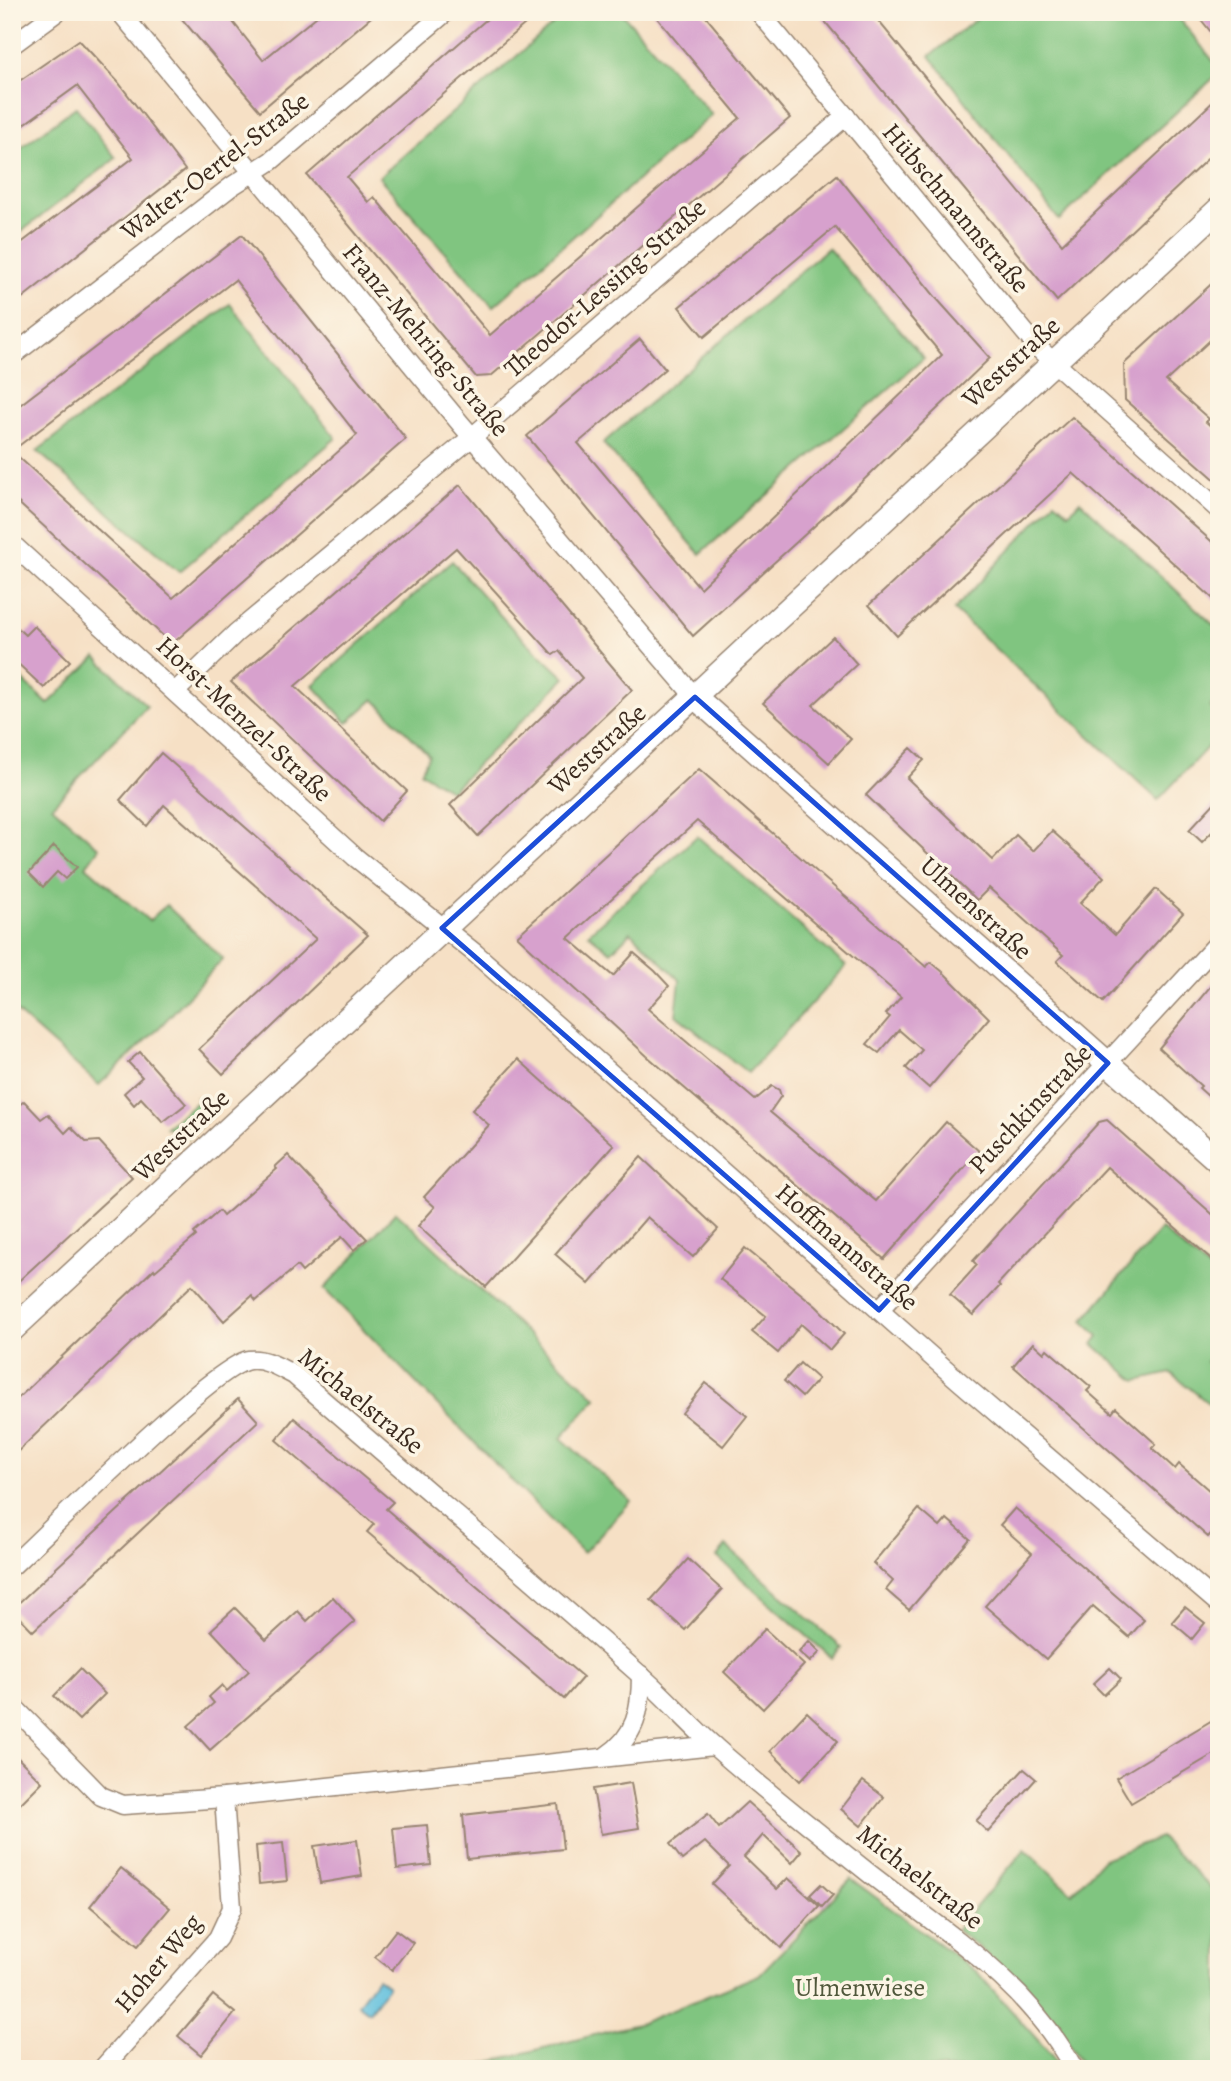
<svg xmlns="http://www.w3.org/2000/svg" width="1231" height="2081" font-family="Alegreya,serif">
<style>
.green{fill:#80c580;stroke:#5e784f;stroke-width:2}
.water{fill:#60c0de;stroke:#4e757e;stroke-width:2}
.building{fill:#d7a1cd}
.lines{fill:none;stroke-linecap:round;stroke-linejoin:round}
.minor-casing{stroke:#988572;stroke-width:21}
.tertiary-casing{stroke:#988572;stroke-width:26}
.minor{stroke:#fff;stroke-width:18}
.tertiary{stroke:#fff;stroke-width:23}
.marked{fill:none;stroke:#1d4ed8;stroke-width:5;stroke-linejoin:round}
.labels{text-anchor:middle;dominant-baseline:central;stroke-width:7;stroke-linejoin:round;paint-order:stroke}
.street-label{font-size:26px;fill:#3b2a1e;stroke:#fcf5e5}
.park-label{font-size:26px;fill:#50583b;stroke:#fcf5e5}
</style>
<rect width="100%" height="100%" fill="#fcf5e5"/>
<filter id="ink" filterUnits="userSpaceOnUse"><feTurbulence type="fractalNoise" baseFrequency=".0143" numOctaves="2"/><feDisplacementMap in="SourceGraphic" scale="14" xChannelSelector="R" yChannelSelector="G"/><feConvolveMatrix kernelMatrix="1 2 1 2 8 2 1 2 1" color-interpolation-filters="sRGB"/></filter>
<filter id="wash" filterUnits="userSpaceOnUse"><feTurbulence type="fractalNoise" baseFrequency=".00686" numOctaves="4" result="noise"/><feDisplacementMap in="SourceGraphic" scale="28" xChannelSelector="R" yChannelSelector="G"/><feGaussianBlur stdDeviation="1.57" result="paint"/><feColorMatrix in="noise" values="0 0 0 0 0 0 0 0 0 0 0 0 0 0 0 0 0 1.4 0 .05"/><feComposite in="paint" operator="in"/></filter>
<g filter="url(#wash)">
<rect width="100%" height="100%" fill="#f6e0c5"/>
<!-- green -->
<g class="green">
<polygon points="567,12 621,12 712,115 493,307 379,177"/>
<polygon points="985,12 1174,12 1219,68 1219,73 1059,220 930,56"/>
<polygon points="76,107 116,158 12,239 12,154"/>
<polygon points="828,248 924,358 700,554 603,443"/>
<polygon points="230,304 336,438 179,572 37,451"/>
<polygon points="1055,501 1069,513 1080,501 1219,630 1219,697 1210,707 1219,716 1219,735 1158,800 954,610"/>
<polygon points="452,561 510,626 565,678 451,791 421,772 429,755 374,699 347,723 313,685"/>
<polygon points="96,657 147,706 52,806 99,848 86,866 149,921 166,905 223,959 155,1032 99,1085 12,1008 12,670 48,704"/>
<polygon points="697,836 846,966 748,1073 676,1015 680,980 631,932 611,952 588,934"/>
<polygon points="197,1098 206,1099 217,1110 188,1138 166,1127 199,1100"/>
<polygon points="396,1212 597,1398 561,1438 631,1501 583,1553 324,1289"/>
<polygon points="1161,1229 1219,1278 1219,1347 1206,1362 1219,1373 1219,1412 1171,1373 1137,1381 1132,1378 1093,1344 1099,1336 1083,1321"/>
<polygon points="726,1546 841,1647 832,1658 717,1557"/>
<path d="M1160,1837L1219,1896V2069H1084C1054,2012 1007,1967 956,1930L1025,1849L1072,1893L1103,1859Z"/>
<polygon points="851,1879 977,1972 1052,2056 1059,2069 462,2069 641,2023 759,1975"/>
</g>
<!-- water -->
<polygon class="water" points="377,1978 388,1986 369,2012 358,2004"/>
<g id="blocks">
<!-- building -->
<g class="building">
<polygon points="176,12 225,12 263,60 322,12 377,12 260,111"/>
<polygon points="495,12 539,12 347,177 368,202 374,197 490,335 740,118 652,12 702,12 790,118 491,376 476,377 307,175"/>
<polygon points="817,12 871,12 1062,244 1219,96 1219,148 1057,301"/>
<polygon points="1195,12 1219,12 1219,42"/>
<polygon points="79,40 118,82 185,170 12,306 12,250 133,158 77,86 12,133 12,86"/>
<polygon points="837,175 937,299 990,358 843,500 693,636 527,436 640,339 665,369 578,443 700,588 942,355 835,227 704,337 679,307"/>
<polygon points="242,235 406,439 172,644 12,497 12,451 173,598 357,435 235,280 12,451 12,411"/>
<polygon points="1219,277 1219,332 1166,381 1209,419 1206,422 1219,433 1219,483 1125,400 1124,364"/>
<polygon points="1072,417 1219,548 1219,604 1073,473 897,636 869,605"/>
<polygon points="460,485 632,690 478,836 450,805 582,678 559,651 553,655 456,548 295,686 407,791 380,821 231,682"/>
<polygon points="12,623 25,635 34,626 70,661 44,688 12,658"/>
<polygon points="833,637 857,664 813,705 851,739 829,763 763,703"/>
<polygon points="911,748 924,760 907,778 993,860 1016,835 1033,851 1052,831 1104,877 1080,903 1115,935 1156,889 1183,913 1103,1002 1057,961 1063,955 989,888 977,900 866,795"/>
<polygon points="161,753 368,935 223,1074 199,1049 316,939 164,805 147,826 120,800"/>
<polygon points="699,769 926,967 931,962 943,972 989,1018 929,1088 906,1068 922,1050 899,1030 879,1053 867,1044 890,1017 886,1014 901,997 697,821 568,938 613,976 634,953 655,971 669,986 648,1009 755,1100 772,1086 779,1090 781,1096 770,1112 876,1201 946,1122 979,1151 884,1259 647,1056 517,936"/>
<polygon points="1219,798 1219,825 1202,842 1189,830"/>
<polygon points="54,846 77,867 65,879 57,872 43,887 29,873"/>
<polygon points="1219,976 1219,1106 1199,1088 1201,1086 1159,1048"/>
<polygon points="140,1052 186,1104 163,1122 141,1098 134,1105 124,1093 142,1077 128,1062"/>
<polygon points="518,1059 614,1145 486,1287 418,1226 435,1207 424,1197 489,1125 472,1110"/>
<polygon points="24,1101 41,1119 48,1114 65,1133 71,1127 86,1142 99,1141 132,1177 12,1287 12,1111"/>
<polygon points="1107,1120 1219,1220 1219,1266 1107,1167 998,1284 1000,1286 973,1315 950,1295 977,1265 973,1261 1099,1122"/>
<polygon points="288,1155 367,1239 354,1250 342,1237 302,1272 297,1266 256,1301 252,1296 224,1321 192,1285 12,1457 12,1404 154,1269 155,1271 196,1236 194,1233 219,1211 223,1216 277,1169 275,1167"/>
<polygon points="641,1157 718,1229 693,1257 647,1217 589,1284 555,1254"/>
<polygon points="745,1248 816,1306 844,1334 830,1350 801,1324 778,1353 752,1332 766,1316 720,1279"/>
<polygon points="1033,1343 1044,1353 1047,1349 1091,1387 1087,1391 1112,1413 1116,1408 1156,1444 1152,1448 1175,1469 1179,1464 1219,1499 1219,1525 1208,1537 1013,1366"/>
<polygon points="800,1363 818,1379 802,1397 784,1381"/>
<polygon points="706,1383 747,1416 723,1446 682,1413"/>
<polygon points="238,1399 258,1421 33,1631 12,1609"/>
<polygon points="294,1418 393,1502 386,1509 583,1677 564,1699 367,1532 374,1524 276,1440"/>
<polygon points="1015,1508 1144,1620 1129,1637 1093,1606 1046,1659 985,1606 1032,1553 1000,1525"/>
<polygon points="919,1509 940,1527 947,1519 970,1539 909,1610 886,1590 893,1581 873,1563"/>
<polygon points="688,1559 722,1590 685,1630 651,1600"/>
<polygon points="333,1597 355,1622 210,1750 188,1726 214,1703 209,1697 222,1685 227,1691 249,1671 211,1630 235,1608 266,1640 298,1611 307,1621"/>
<polygon points="1185,1607 1205,1623 1192,1639 1172,1622"/>
<polygon points="765,1629 804,1665 763,1709 724,1672"/>
<polygon points="809,1641 820,1652 810,1662 799,1652"/>
<polygon points="1110,1668 1121,1679 1104,1695 1093,1684"/>
<polygon points="80,1669 105,1694 79,1720 54,1696"/>
<polygon points="807,1712 838,1741 800,1781 770,1751"/>
<polygon points="1219,1716 1219,1751 1131,1803 1116,1778"/>
<polygon points="12,1752 42,1782 12,1812"/>
<polygon points="1024,1769 1036,1779 988,1832 976,1821"/>
<polygon points="863,1781 884,1797 861,1826 841,1809"/>
<polygon points="631,1783 639,1828 601,1834 593,1789"/>
<polygon points="747,1802 802,1851 792,1863 763,1835 744,1857 777,1889 788,1878 819,1906 781,1948 712,1884 729,1866 705,1842 682,1860 670,1844 708,1814 719,1828"/>
<polygon points="558,1804 563,1849 467,1859 463,1815"/>
<polygon points="427,1825 431,1865 397,1869 393,1828"/>
<polygon points="357,1840 362,1876 320,1883 314,1846"/>
<polygon points="283,1843 287,1881 259,1884 256,1846"/>
<polygon points="121,1868 170,1908 138,1946 90,1906"/>
<polygon points="821,1884 833,1895 822,1907 810,1895"/>
<polygon points="396,1930 413,1943 392,1970 375,1957"/>
<polygon points="213,1995 235,2013 201,2055 178,2036"/>
</g>
</g>
</g>
<g filter="url(#ink)">
<use href="#blocks" fill-opacity="0" stroke="#988572" stroke-width="2"/>
<g class="lines">
<defs>
<g id="minor">
<polyline points="120,12 460,423 695,697"/>
<polyline points="759,12 1038,348 1219,510"/>
<polyline points="12,45 57,12"/>
<polyline points="12,356 232,186 271,161 446,12"/>
<polyline points="12,544 355,857 476,954 958,1380 1219,1604"/>
<polyline points="176,691 236,633 472,437 846,116"/>
<polyline points="879,1310 1219,942"/>
<path d="M12,1566C49,1532 214,1365 249,1360C265,1358 280,1368 294,1375C408,1475 524,1572 638,1673C665,1696 688,1723 714,1746C764,1790 817,1832 870,1874C946,1933 1027,1982 1074,2069"/>
<polyline points="12,1705 101,1796 123,1805 224,1798 714,1746"/>
<path d="M606,1756C636,1737 641,1709 641,1675"/>
<polyline points="102,2069 218,1938 232,1908 224,1798"/>
</g>
<g id="tertiary">
<polyline points="695,697 1219,1162"/>
<polyline points="12,1330 1219,209"/>
</g>
</defs>
<!-- minor casing -->
<use href="#minor" class="minor-casing"/>
<!-- tertiary casing -->
<use href="#tertiary" class="tertiary-casing"/>
<!-- minor -->
<use href="#minor" class="minor"/>
<!-- tertiary -->
<use href="#tertiary" class="tertiary"/>
</g>
</g>
<!-- marked area -->
<path class="marked" d="M695,697L1108,1063L879,1310L442,928Z"/>
<g class="labels">
<!-- street labels -->
<g class="street-label">
<text transform="translate(215 166) rotate(-37)">Walter-Oertel-Straße</text>
<text transform="translate(956 208) rotate(50)">Hübschmannstraße</text>
<text transform="translate(605 288) rotate(-41)">Theodor-Lessing-Straße</text>
<text transform="translate(426 340) rotate(50)">Franz-Mehring-Straße</text>
<text transform="translate(1011 362) rotate(-42)">Weststraße</text>
<text transform="translate(244 719) rotate(43)">Horst-Menzel-Straße</text>
<text transform="translate(597 749) rotate(-42)">Weststraße</text>
<text transform="translate(976 908) rotate(42)">Ulmenstraße</text>
<text transform="translate(1030 1109) rotate(-47)">Puschkinstraße</text>
<text transform="translate(181 1135) rotate(-43)">Weststraße</text>
<text transform="translate(847 1247) rotate(41)">Hoffmannstraße</text>
<text transform="translate(361 1401) rotate(39)">Michaelstraße</text>
<text transform="translate(920 1877) rotate(38)">Michaelstraße</text>
<text transform="translate(158 1963) rotate(-50)">Hoher Weg</text>
</g>
<!-- park labels -->
<g class="park-label">
<text x="860" y="1987">Ulmenwiese</text>
</g>
</g>
<!-- margin -->
<rect width="1231" height="2081" fill="none" stroke="#fcf5e5" stroke-width="42"/>
</svg>
